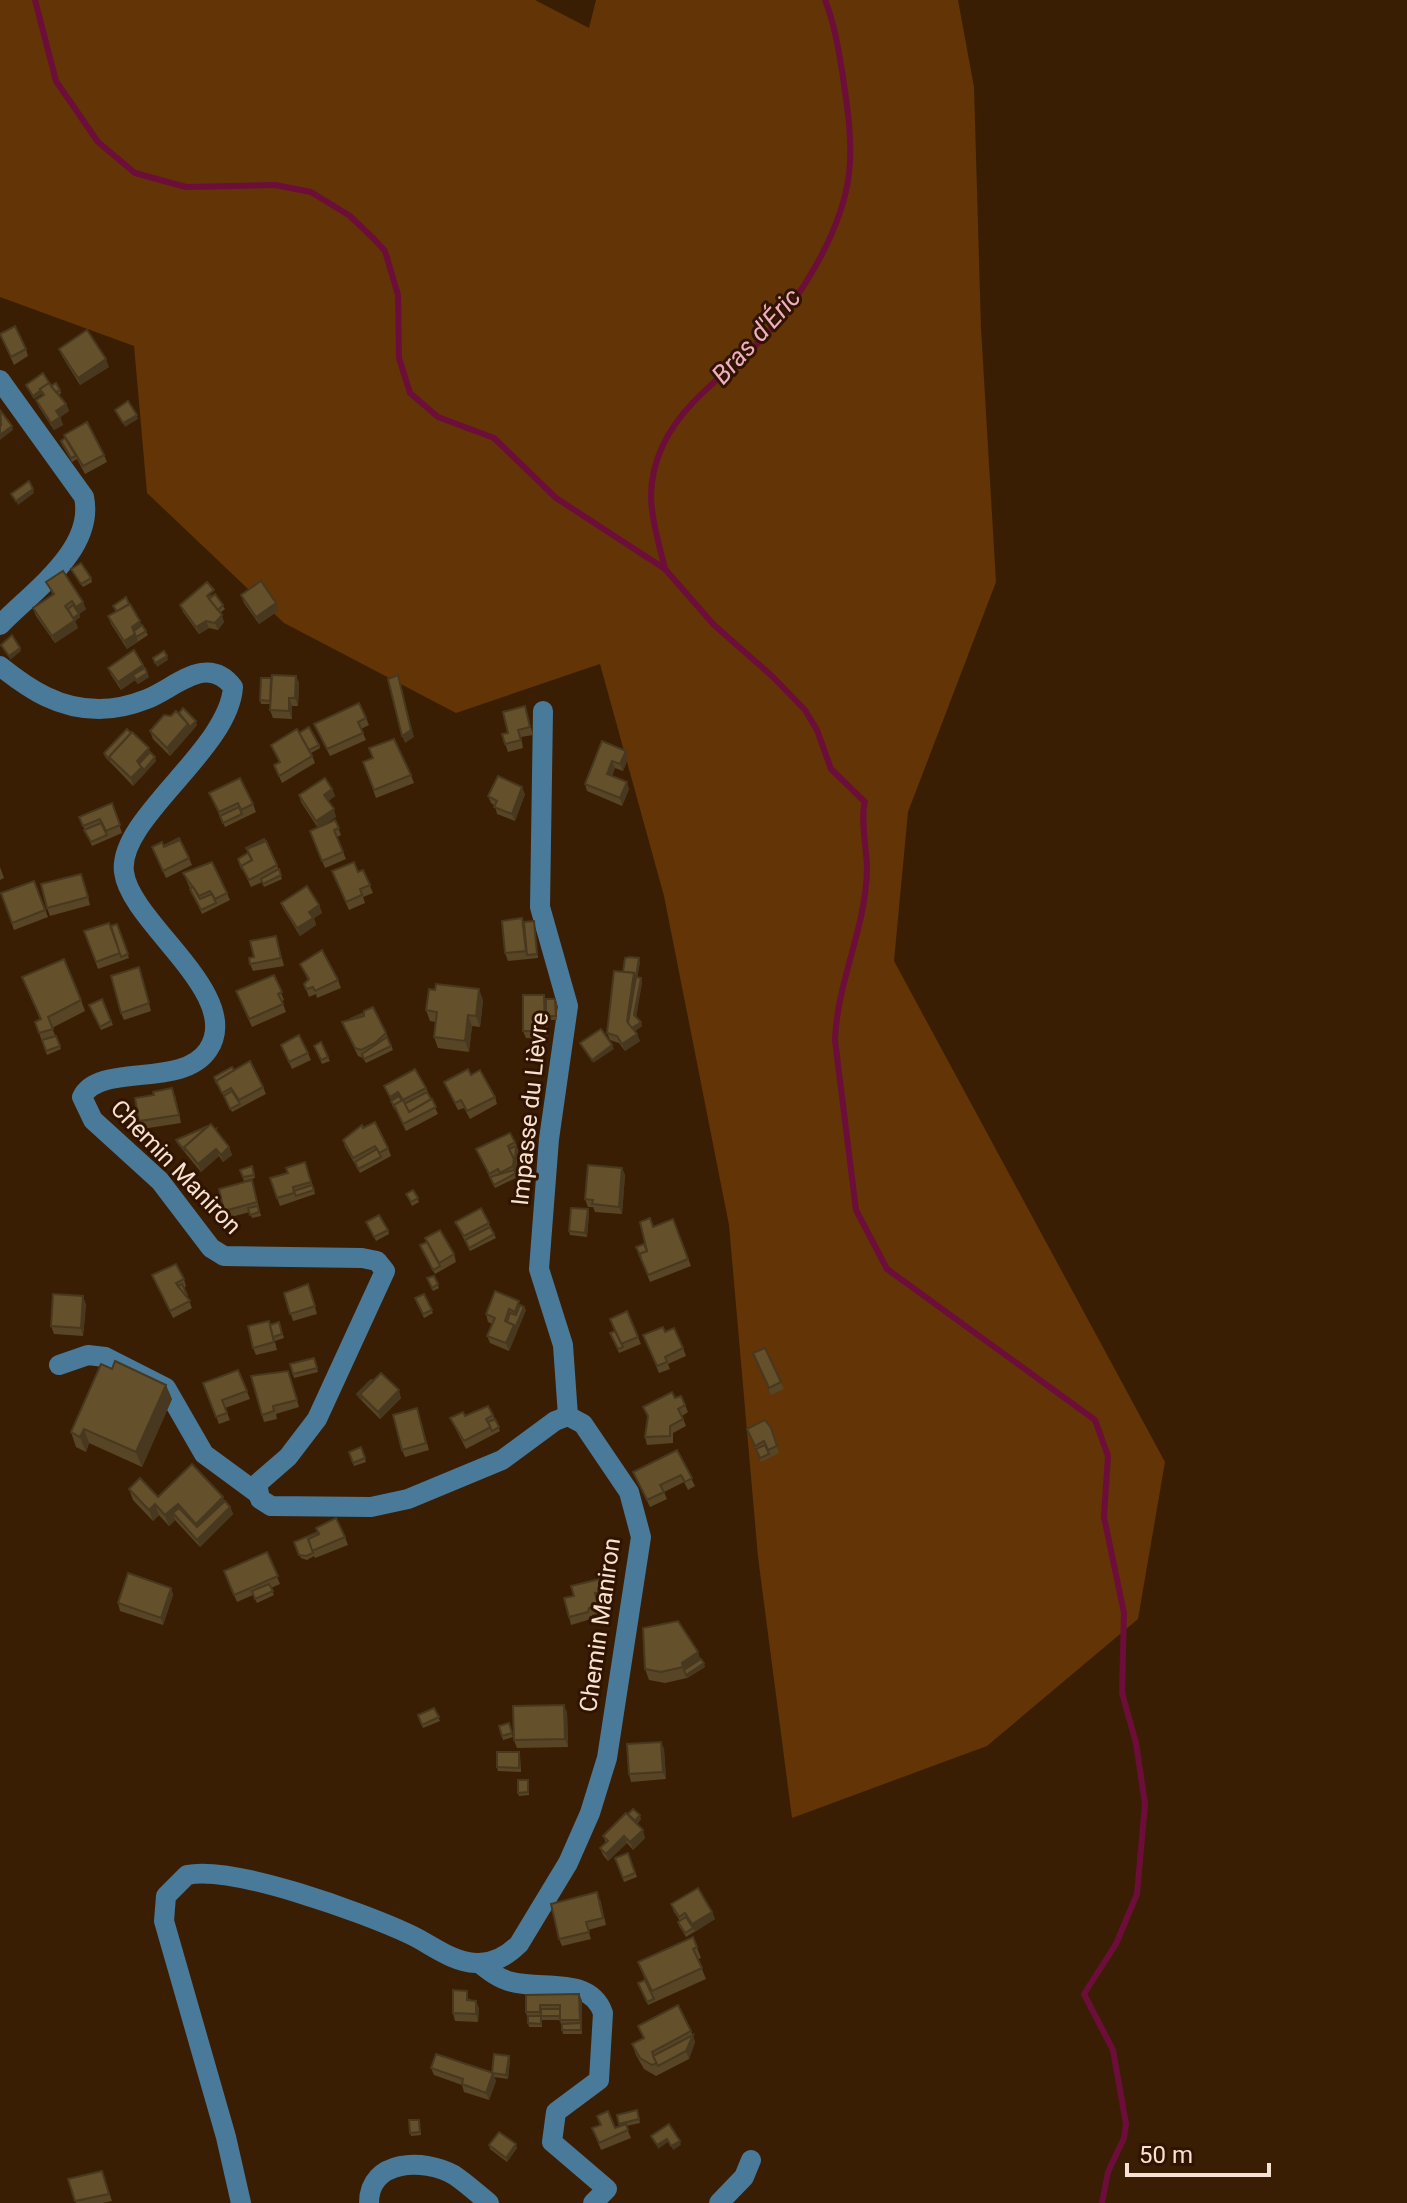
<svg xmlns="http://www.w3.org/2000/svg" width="1407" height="2203" font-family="Roboto,sans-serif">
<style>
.green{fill:#623406}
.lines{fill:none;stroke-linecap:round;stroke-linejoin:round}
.stream{stroke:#6d0e3a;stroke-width:6}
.minor{stroke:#497a9a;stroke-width:20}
.wall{fill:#574526}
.shaded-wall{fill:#47381f}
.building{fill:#65502c;stroke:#47381f;stroke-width:2}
.labels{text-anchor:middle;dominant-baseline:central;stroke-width:6;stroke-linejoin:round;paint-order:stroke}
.street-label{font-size:24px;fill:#f6e2d3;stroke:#301400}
.water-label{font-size:26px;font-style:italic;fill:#eeafc2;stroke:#301400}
</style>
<rect width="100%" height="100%" fill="#3a1e03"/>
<!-- green -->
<polygon class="green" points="0,0 535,0 589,28 596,0 958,0 974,87 981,328 996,582 908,812 894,961 1165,1462 1138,1619 987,1746 792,1818 758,1557 729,1225 664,896 600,664 456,713 284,623 147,493 134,346 0,297"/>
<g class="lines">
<!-- stream -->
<g class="stream">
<path d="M35,0L56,81L98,142L135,173L186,187L275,185L311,192L350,216L374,239L385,251L398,295L399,358L410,393L438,417L494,438L556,498L665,569L714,625L773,677L805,710L817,730L831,769L865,802C860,817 867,851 867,869C866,928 837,982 835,1040L856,1210L887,1269L1095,1420L1108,1456L1104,1517L1124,1613L1122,1693L1136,1743L1145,1804L1137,1894L1116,1944L1084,1994L1113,2050L1126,2124L1124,2138L1108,2172L1102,2203"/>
<path d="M665,569C654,523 641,492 663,445C683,402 726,374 758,343C799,303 842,231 849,174C853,140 847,104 842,71C838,46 834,23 825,0"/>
</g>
<!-- minor -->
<g class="minor">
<path d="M0,380L84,497C95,549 33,591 0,625"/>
<path d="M0,666C30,690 59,709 99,709C115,709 132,705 147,699C175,688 207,653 233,687C229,750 117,819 124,872C130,923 245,995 208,1050C182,1089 99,1062 82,1097L93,1120L160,1181L211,1248L224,1256L362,1258L377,1261L385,1271L317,1419L288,1457L257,1484L260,1499L271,1506L371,1507L408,1499L502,1460L555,1421L568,1416L583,1424L629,1492L641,1537L607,1758L590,1813L568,1863L519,1944C507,1956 493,1964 476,1963C451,1962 431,1944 409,1934C364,1913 233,1865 187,1875L166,1896L164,1921L226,2137L241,2203"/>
<polyline points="543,711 540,907 568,1006 549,1139 539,1269 563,1345 568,1416"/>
<polyline points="59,1365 88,1355 105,1357 166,1388 204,1454 257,1493"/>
<path d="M479,1963C489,1971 499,1979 512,1982C544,1990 590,1976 603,2013L599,2080L556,2112L552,2142L607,2189L593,2203"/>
<path d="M369,2203C369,2159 424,2158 454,2175C466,2183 478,2194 489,2203"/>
<polyline points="719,2203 744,2177 751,2160"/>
</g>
</g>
<!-- wall -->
<g class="wall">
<polygon points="0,335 26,349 28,356 14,365"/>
<polygon points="59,349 109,367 80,385 62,356"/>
<polygon points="26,385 51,386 60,390 61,393 59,395 66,404 69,411 60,417 63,425 54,430 39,407 36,400 42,396 42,394 34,399"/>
<polygon points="64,435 104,455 107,462 85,474 77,459 72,462 62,445 61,441 65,438"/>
<polygon points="71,569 91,578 92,582 83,587"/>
<polygon points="46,582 86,609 79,614 80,617 75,621 78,628 55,643 36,616 33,608 53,595"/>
<polygon points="215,594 225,609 220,613 224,622 218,630 209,628 199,634 183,612 180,605"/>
<polygon points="241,595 278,611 259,624 244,603"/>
<polygon points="113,606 142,625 148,635 127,649 111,624 108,616 116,612"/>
<polygon points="143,665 149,677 138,684 135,680 121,690 111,675 108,668"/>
<polygon points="296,676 299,683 298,706 292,706 292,719 273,718 270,710 270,704 261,704 260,700 271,678"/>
<polygon points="525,706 533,735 521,737 523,748 508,752 502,734 508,733"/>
<polygon points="179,713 197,725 170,756 153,739 150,731 171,716"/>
<polygon points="366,718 369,725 361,729 366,740 330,756 314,724"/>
<polygon points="299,733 319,745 320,748 311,753 315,763 282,783 274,765 279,762 271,745"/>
<polygon points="626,751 628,758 623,771 615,768 612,776 629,789 622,806 587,791 585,784"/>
<polygon points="150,752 156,761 133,786 112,764 105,757 104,753"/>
<polygon points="363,762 411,775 414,783 376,798"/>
<polygon points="332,789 335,796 328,801 336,817 321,826 335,820 341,835 337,837 346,859 325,868 310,831 318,828 301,802 299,795"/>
<polygon points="209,793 253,804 256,812 225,827"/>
<polygon points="525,794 515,821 497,814 495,806 491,803 488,796"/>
<polygon points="112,803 122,833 92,846 79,817"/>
<polygon points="163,846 189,858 192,865 166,878 152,847"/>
<polygon points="238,859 277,865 282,879 264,887 262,882 251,887"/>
<polygon points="0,867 4,878 0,880"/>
<polygon points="363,870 373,893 363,897 365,903 349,910 335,879"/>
<polygon points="183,873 227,893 230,900 202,914"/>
<polygon points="34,881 48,917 14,930 1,893"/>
<polygon points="84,881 90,905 50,916 47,908"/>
<polygon points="281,903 319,905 322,913 314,918 316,925 300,936 284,910"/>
<polygon points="522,918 524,922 534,921 538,958 508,961 505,953"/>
<polygon points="117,924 129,958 98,969 84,931 112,930"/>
<polygon points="278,943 284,966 253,971 250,964 254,957"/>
<polygon points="640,962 637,977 641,978 642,982 636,1017 642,1026 635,1031 640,1041 625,1051 619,1043 610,1040 607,1033 623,972"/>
<polygon points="300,964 338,980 341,988 317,998 316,994 309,997 304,984 308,980"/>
<polygon points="139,967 151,1011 124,1020 121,1013"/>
<polygon points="274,975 284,1000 282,1001 286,1012 252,1027 239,999"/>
<polygon points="22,977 81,1000 85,1011 52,1028 61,1049 47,1055 35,1022 40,1019"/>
<polygon points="102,999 113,1025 101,1030 89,1005"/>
<polygon points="546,999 557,1003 557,1020 547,1020 548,1039 526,1038 523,1031"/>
<polygon points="483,1000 480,1027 472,1026 469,1052 438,1048 434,1037 436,1022 430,1021 426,1010"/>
<polygon points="342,1022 386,1033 393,1050 366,1063 363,1058 358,1056"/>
<polygon points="321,1042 330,1061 322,1064 314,1046"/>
<polygon points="281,1045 308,1053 311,1060 292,1069"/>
<polygon points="234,1070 263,1087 266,1094 232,1112 214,1077"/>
<polygon points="471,1075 495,1097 497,1104 470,1119 464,1108 458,1110 444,1082"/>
<polygon points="384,1086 426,1088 438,1114 406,1131"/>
<polygon points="175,1095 181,1123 142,1129 139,1121"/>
<polygon points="219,1127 215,1130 229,1147 232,1155 223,1162 219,1156 201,1172 177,1143 176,1140"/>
<polygon points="363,1128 388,1148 391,1156 360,1173 345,1147 343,1140"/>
<polygon points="515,1142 518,1150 516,1172 518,1177 495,1188 476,1149"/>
<polygon points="305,1162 315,1194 280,1206 270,1178 288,1173"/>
<polygon points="252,1166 255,1178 244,1181 240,1170"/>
<polygon points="622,1168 625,1175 622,1214 595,1212 593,1207 588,1207 585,1199"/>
<polygon points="254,1188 261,1216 252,1218 250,1212 227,1218 224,1211"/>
<polygon points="413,1190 419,1202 412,1206 406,1194"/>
<polygon points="481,1208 496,1238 470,1251 455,1222"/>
<polygon points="588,1209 589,1213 587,1237 570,1235 569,1231"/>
<polygon points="673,1219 691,1266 650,1282 636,1247 647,1251 653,1227"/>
<polygon points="366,1222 388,1230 389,1234 376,1241"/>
<polygon points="421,1249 454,1254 456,1262 435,1274"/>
<polygon points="152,1275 184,1279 186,1286 184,1288 192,1308 173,1318"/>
<polygon points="434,1276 439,1288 433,1291 427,1278"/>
<polygon points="308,1284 317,1314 293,1321 284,1293"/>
<polygon points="424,1294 433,1313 424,1318 416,1302"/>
<polygon points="86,1304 83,1336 54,1334 51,1326"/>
<polygon points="520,1305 524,1307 526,1310 509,1351 490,1343 487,1336 492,1324 488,1322 486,1314"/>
<polygon points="627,1311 641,1344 619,1353 610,1333 615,1331 610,1319"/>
<polygon points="279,1322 284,1338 275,1341 274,1338 277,1350 256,1355 253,1348 270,1325"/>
<polygon points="665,1332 683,1348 686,1356 668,1364 670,1369 659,1373 643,1335"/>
<polygon points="753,1353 781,1382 784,1389 771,1395"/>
<polygon points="314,1358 318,1372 294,1378 290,1364"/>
<polygon points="238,1370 250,1399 225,1408 230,1420 219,1424 203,1383"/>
<polygon points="291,1379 299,1407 276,1414 277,1419 264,1422 262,1415"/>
<polygon points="357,1394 401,1398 380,1419 359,1398"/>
<polygon points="675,1398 685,1405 688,1412 682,1416 686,1426 673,1433 673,1443 647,1445 645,1437 648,1418 643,1407"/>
<polygon points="172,1399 142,1467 89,1443 86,1452 76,1447 71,1432"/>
<polygon points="419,1415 429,1450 405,1457 402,1450"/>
<polygon points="493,1415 500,1431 466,1449 450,1418"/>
<polygon points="771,1428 779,1453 761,1462 747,1429"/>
<polygon points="361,1447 366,1462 354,1466 349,1452"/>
<polygon points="677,1450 695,1486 688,1490 684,1482 664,1492 667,1499 650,1507 633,1472"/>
<polygon points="129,1489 158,1497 225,1501 230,1507 233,1514 200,1547 175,1520 169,1526 159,1515 153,1521 133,1500"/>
<polygon points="345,1537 348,1545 315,1558 314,1556 307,1560 301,1558 294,1542"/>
<polygon points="267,1552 280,1584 271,1588 274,1595 257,1603 253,1595 237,1602 224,1571"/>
<polygon points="600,1579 605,1598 597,1600 601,1613 592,1615 591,1619 571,1625 569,1617 574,1596"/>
<polygon points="171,1588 173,1595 163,1625 120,1611 118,1603"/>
<polygon points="701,1659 705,1667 687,1678 687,1677 687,1678 665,1683 649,1680 645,1669"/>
<polygon points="434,1708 440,1721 423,1728 418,1715"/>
<polygon points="567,1712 568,1747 517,1748 514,1740"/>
<polygon points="509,1723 513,1737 503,1740 499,1726"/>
<polygon points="661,1742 664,1749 666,1779 631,1782 629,1774"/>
<polygon points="520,1755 521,1772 498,1771 497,1767"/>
<polygon points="529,1784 529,1795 519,1796 518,1793"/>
<polygon points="629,1816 641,1819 637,1824 645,1838 633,1850 627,1843 608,1861 603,1855 600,1848 606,1843 603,1836"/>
<polygon points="628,1853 637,1877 624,1882 615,1858"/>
<polygon points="600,1899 606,1925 588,1930 591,1939 562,1946 559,1939"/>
<polygon points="671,1904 712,1912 715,1919 686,1937 679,1926 678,1922 680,1921 674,1912"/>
<polygon points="693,1937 701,1958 698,1959 706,1979 648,2005 638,1983 645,1980 638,1962"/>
<polygon points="579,1994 582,2001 582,2034 563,2034 560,2020 542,2020 542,2027 529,2027 526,2012 526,1995"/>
<polygon points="470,1998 470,2000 479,2008 478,2022 455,2021 453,2013"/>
<polygon points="638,2026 691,2031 695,2042 689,2059 656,2076 644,2069 636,2055 632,2044 643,2038"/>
<polygon points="509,2056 510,2060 508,2079 494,2077 496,2081 489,2100 464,2092 462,2085 434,2075 431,2068 492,2073"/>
<polygon points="637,2110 640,2123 626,2126 631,2138 601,2150 592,2128 615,2128 620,2126 617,2115"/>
<polygon points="419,2120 421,2135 411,2136 410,2133"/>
<polygon points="489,2145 517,2148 507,2162 490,2149"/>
<polygon points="102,2171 112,2201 102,2203 76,2203 68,2179"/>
</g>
<!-- shaded-wall -->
<g class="shaded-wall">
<polygon points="106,359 109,367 80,385 78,378"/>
<polygon points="40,391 42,394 34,399 33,396"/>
<polygon points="66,404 69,411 59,418 56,411"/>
<polygon points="137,415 138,419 125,427 123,423"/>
<polygon points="60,417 63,425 54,430 51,423"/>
<polygon points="12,426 13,430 0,440 0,435"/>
<polygon points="33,489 34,493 18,505 16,501"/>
<polygon points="83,602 86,609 79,614 80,617 75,621 78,628 55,643 52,636 73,618 76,607"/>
<polygon points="276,603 278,611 259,624 256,617"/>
<polygon points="222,615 224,622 218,630 215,623"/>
<polygon points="140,621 143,628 135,634 138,641 127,649 124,641 132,627"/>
<polygon points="206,621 209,628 199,634 196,627"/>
<polygon points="20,648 21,651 10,660 9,656"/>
<polygon points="167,656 168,660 157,667 155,663"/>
<polygon points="143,665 146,672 121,690 118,682"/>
<polygon points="147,673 149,677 138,684 136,680"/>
<polygon points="398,675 414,737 405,743 402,736"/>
<polygon points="296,676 299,683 298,706 295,698"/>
<polygon points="289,698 292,706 292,719 289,711"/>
<polygon points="196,721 197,725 170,756 167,748 188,724"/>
<polygon points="149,748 151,756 141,768 137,761"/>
<polygon points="626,751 628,758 623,771 620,764"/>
<polygon points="155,757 156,761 133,786 131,778 142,767"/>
<polygon points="612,761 615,768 610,781 607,774"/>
<polygon points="627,782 629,789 622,806 620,798"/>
<polygon points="522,787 525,794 515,821 512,814"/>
<polygon points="332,789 335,796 327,802 324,795"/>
<polygon points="334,809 336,817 318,828 316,821"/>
<polygon points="319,905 322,913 314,918 316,925 300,936 297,928 309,912"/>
<polygon points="639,958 640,962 630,1027 627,1021 634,973"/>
<polygon points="641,978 642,982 636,1018 634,1015"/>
<polygon points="479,989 483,1000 480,1027 476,1016"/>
<polygon points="544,995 547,1003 546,1016 547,1020 548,1039 545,1031"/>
<polygon points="468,1015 472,1026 469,1052 465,1041"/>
<polygon points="641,1022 642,1026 633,1033 631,1029"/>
<polygon points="637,1034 640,1041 625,1051 622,1044"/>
<polygon points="612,1045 614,1049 593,1063 592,1060"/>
<polygon points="398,1092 401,1100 393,1105 390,1097"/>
<polygon points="516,1146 518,1150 515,1173 513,1166"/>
<polygon points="229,1147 232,1155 223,1162 221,1155"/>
<polygon points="216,1149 219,1156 201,1172 198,1164"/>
<polygon points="622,1168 625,1175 622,1214 619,1207"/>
<polygon points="588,1209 589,1213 587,1237 585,1233"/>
<polygon points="83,1296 86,1304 83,1336 81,1328"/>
<polygon points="524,1307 526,1310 509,1351 506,1343 514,1325"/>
<polygon points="166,1385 172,1399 142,1467 136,1452"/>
<polygon points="399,1390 401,1398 380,1419 378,1412"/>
<polygon points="84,1429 89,1443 86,1452 80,1437"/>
<polygon points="223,1497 227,1508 200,1535 196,1524"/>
<polygon points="155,1504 159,1515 153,1521 149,1510"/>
<polygon points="178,1504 182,1515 173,1513 175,1520 169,1526 165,1515"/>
<polygon points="230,1507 233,1514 200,1547 197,1540"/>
<polygon points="171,1588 173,1595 163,1625 161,1618"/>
<polygon points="698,1652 702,1663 686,1674 682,1663"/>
<polygon points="704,1663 705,1667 687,1678 686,1675"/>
<polygon points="564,1705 567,1712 568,1747 565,1739"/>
<polygon points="661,1742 664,1749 666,1779 663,1772"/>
<polygon points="640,1815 641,1819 637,1825 635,1821"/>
<polygon points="643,1830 645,1838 633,1850 630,1842"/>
<polygon points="624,1836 627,1843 608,1861 606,1854"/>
<polygon points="712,1912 715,1919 695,1932 692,1924"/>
<polygon points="579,1994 582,2001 582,2034 580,2020"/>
<polygon points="476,2001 479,2008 478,2022 476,2014"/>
<polygon points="693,2035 695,2042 689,2059 686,2051"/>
<polygon points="509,2056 510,2060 508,2079 506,2075"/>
<polygon points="493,2073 496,2081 489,2100 486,2093"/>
<polygon points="667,2139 668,2142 658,2149 657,2145"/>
<polygon points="680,2141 681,2145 673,2150 671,2146"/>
<polygon points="516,2144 517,2148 507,2162 506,2158"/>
</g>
<!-- building -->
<g class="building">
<polygon points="15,326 26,349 11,357 0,334"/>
<polygon points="87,330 106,359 78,378 59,349"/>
<polygon points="43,373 50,384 49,383 40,389 41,390 33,396 26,385"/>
<polygon points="49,383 66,404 56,411 60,417 51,423 36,400 44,395 40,389"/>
<polygon points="56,383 60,390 56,392 51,386"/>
<polygon points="128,401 137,415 123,423 115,410"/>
<polygon points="0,410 12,426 0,435 0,426 1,425"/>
<polygon points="87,422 104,455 83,466 64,435"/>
<polygon points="65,438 76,456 71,458 61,441"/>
<polygon points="29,481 33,489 16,501 11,494"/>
<polygon points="81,563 91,578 81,584 71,569"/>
<polygon points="63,571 83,602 76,607 72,601 65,606 75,620 52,636 33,608 54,594 46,582"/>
<polygon points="261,581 276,603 256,617 241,595"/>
<polygon points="207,582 214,590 207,596 222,615 215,623 206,621 196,627 180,605"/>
<polygon points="215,594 223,605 218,610 209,599"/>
<polygon points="126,597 129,604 117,611 113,606"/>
<polygon points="130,604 140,621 132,627 135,634 124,641 108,616"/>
<polygon points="73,605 79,614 73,618 68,609"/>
<polygon points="142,625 146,631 136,637 134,631"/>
<polygon points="12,635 20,648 9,656 1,645"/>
<polygon points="134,650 143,665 118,682 108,668"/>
<polygon points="164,651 167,656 155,663 153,658"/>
<polygon points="145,668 147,673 136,680 133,675"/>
<polygon points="272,675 296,676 295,698 289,698 289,711 270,710"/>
<polygon points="398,675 411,730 402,736 388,679"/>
<polygon points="261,678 271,678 270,701 260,700"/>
<polygon points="359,703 366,718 358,722 363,733 327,749 314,724"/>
<polygon points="525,706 530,727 518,730 521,740 505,744 502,734 508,733 503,712"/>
<polygon points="183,708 196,721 190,727 188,724 179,713"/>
<polygon points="176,711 188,724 167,748 150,731 164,715 171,716"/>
<polygon points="309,727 319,745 309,750 299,733"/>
<polygon points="127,729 131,733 109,757 110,761 104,753"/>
<polygon points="297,729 312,756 279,776 274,765 280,762 271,745"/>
<polygon points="132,732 149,748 137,761 142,767 131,778 109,757"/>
<polygon points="394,739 411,775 374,790 363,762 373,758 369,748"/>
<polygon points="602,741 626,751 620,764 612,761 607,774 627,782 620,798 585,784"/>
<polygon points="150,752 155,757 144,770 139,764"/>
<polygon points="498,776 522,787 512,814 494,807 497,801 488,796"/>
<polygon points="240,778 253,804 241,810 238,803 219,812 209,793"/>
<polygon points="325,778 332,789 324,795 334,809 316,821 299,795"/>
<polygon points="112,803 120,825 106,831 100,819 83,826 79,817"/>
<polygon points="239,807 242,814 223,823 220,816"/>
<polygon points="335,820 339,828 334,830 343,852 322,861 310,831"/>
<polygon points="101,823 107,835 91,842 84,830"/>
<polygon points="179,838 180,840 164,847 163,846"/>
<polygon points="264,839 265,841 247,849 246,848"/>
<polygon points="180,840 189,858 163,871 152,847 162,842 164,847"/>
<polygon points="266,841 277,865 249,880 241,866 252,860 247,849"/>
<polygon points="248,853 252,860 241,866 242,869 238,859"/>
<polygon points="212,862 227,893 215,899 210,891 199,896 183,873"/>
<polygon points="354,862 358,872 363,870 370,885 360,889 362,895 346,902 332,871"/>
<polygon points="279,869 281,875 263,884 261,879"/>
<polygon points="81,874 88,897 47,908 41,884"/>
<polygon points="34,881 45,910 12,923 1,893"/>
<polygon points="307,886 319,905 309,912 313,918 297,928 281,903"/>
<polygon points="193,887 200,899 212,894 216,903 201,910 190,889"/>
<polygon points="522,918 526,951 505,953 502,921"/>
<polygon points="534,921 537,954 527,955 524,922"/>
<polygon points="109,923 120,953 96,962 84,931"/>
<polygon points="117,924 128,954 121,957 111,926"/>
<polygon points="276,936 281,958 250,964 249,958 254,957 250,941"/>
<polygon points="322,950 338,980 315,991 313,987 306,989 304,984 309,979 300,964"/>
<polygon points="630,957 639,958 636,977 634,973 623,972 625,958"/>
<polygon points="64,959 81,1000 48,1017 53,1029 39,1033 35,1022 41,1019 22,977"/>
<polygon points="139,967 149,1003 121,1013 111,976"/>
<polygon points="614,971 634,973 627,1021 637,1034 622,1044 617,1036 607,1033"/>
<polygon points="274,975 282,992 278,994 283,1004 249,1019 236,991"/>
<polygon points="636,977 641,978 634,1015 641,1022 632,1028 628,1023"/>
<polygon points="436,984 479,989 476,1016 468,1015 465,1041 434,1037 437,1012 426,1010 429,989 435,990"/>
<polygon points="523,995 544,995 545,1031 523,1031"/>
<polygon points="102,999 111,1021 100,1027 89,1005"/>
<polygon points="546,999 555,999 556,1016 546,1016"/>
<polygon points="373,1007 386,1033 375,1043 361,1050 355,1048 342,1022 364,1016 364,1011"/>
<polygon points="364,1013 364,1016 350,1019"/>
<polygon points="601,1029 612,1045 592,1060 580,1043"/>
<polygon points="299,1035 308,1053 289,1062 281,1045"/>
<polygon points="56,1036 60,1046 46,1051 42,1040"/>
<polygon points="387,1037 391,1046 364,1059 362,1054"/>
<polygon points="321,1042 328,1057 321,1060 314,1046"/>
<polygon points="250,1061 263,1087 239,1100 231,1088 222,1093 216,1081"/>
<polygon points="232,1067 234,1070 216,1081 217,1084 214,1077"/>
<polygon points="415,1069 426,1088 403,1100 398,1092 390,1097 384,1086"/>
<polygon points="468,1069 471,1075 480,1070 495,1097 467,1111 461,1100 455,1103 444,1082"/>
<polygon points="172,1088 179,1115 139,1121 135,1098 154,1095 153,1092"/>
<polygon points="232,1091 240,1104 230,1109 224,1096"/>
<polygon points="427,1092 431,1099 409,1112 404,1104"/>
<polygon points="399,1096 402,1101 394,1105 395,1109 391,1101"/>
<polygon points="432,1099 436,1107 403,1124 394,1105 403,1100 409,1112"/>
<polygon points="375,1122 388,1148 379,1153 375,1146 353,1158 343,1140 362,1125 363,1128"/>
<polygon points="211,1124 229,1147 221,1155 216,1149 198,1164 184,1147"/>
<polygon points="208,1126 184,1147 185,1151 176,1140"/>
<polygon points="510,1133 515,1142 508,1146 514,1158 513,1166 500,1173 498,1169 489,1174 476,1149"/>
<polygon points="516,1146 515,1161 509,1149"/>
<polygon points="377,1149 381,1157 358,1169 355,1162"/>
<polygon points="305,1162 311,1182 293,1187 294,1193 277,1198 270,1178 288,1173 286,1168"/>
<polygon points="588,1165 622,1168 619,1207 592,1204 593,1200 585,1199"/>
<polygon points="252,1166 254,1175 243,1177 240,1170"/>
<polygon points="514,1170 516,1173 494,1185 490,1177"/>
<polygon points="252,1180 257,1202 224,1211 219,1189"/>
<polygon points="312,1185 314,1190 296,1196 294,1191"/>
<polygon points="413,1190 418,1198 411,1202 406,1194"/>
<polygon points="258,1206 259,1212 250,1215 248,1208"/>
<polygon points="481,1208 489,1223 464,1236 455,1222"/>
<polygon points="571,1208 588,1209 585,1233 569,1231"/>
<polygon points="379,1215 388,1230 374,1237 366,1222"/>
<polygon points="650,1218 653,1227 673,1219 688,1259 648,1275 639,1254 647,1251 640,1222"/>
<polygon points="490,1227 494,1234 469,1248 465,1240"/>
<polygon points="440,1230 454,1254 439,1263 425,1238"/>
<polygon points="427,1242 440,1266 433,1270 420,1245"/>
<polygon points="644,1244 647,1251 639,1254 641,1257 636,1247"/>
<polygon points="176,1264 184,1279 176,1283 190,1301 170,1311 152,1275"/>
<polygon points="434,1276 438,1284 432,1288 427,1278"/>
<polygon points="182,1284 187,1295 186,1296 178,1286"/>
<polygon points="308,1284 315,1306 290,1314 284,1293"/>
<polygon points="495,1291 519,1301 515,1312 509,1309 505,1321 514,1325 506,1343 487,1336 495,1318 486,1314"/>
<polygon points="53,1294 83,1296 81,1328 51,1326"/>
<polygon points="424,1294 432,1310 423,1314 415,1298"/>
<polygon points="520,1305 524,1307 515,1328 514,1325 507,1322 510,1313 516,1315"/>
<polygon points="627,1311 638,1337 621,1344 610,1319"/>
<polygon points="269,1321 274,1342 253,1348 248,1326"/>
<polygon points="279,1322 282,1334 273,1337 270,1325"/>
<polygon points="663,1327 665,1332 674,1328 683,1348 665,1357 667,1362 657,1366 643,1335"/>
<polygon points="615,1331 623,1347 618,1349 610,1333"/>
<polygon points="765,1348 781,1382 769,1388 753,1353"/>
<polygon points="314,1358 317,1368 293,1374 290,1364"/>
<polygon points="115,1361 166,1385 136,1452 84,1429 80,1437 71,1432 101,1364 112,1369"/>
<polygon points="238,1370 247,1391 222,1400 227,1413 216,1417 203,1383"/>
<polygon points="288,1371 297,1400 273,1406 274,1411 262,1415 251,1376"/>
<polygon points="381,1373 399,1390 378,1412 360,1394"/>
<polygon points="371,1380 373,1381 360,1394 361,1398 357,1394"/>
<polygon points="672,1392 675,1398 681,1396 685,1405 678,1409 683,1419 670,1426 670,1436 645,1437 648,1416 643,1407"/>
<polygon points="488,1406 493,1415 486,1419 491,1427 464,1441 450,1418 463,1412 465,1416"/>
<polygon points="417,1408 426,1443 402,1450 393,1415"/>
<polygon points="495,1419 499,1427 492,1431 488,1422"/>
<polygon points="765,1420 771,1428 777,1446 768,1450 764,1441 755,1446 747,1429"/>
<polygon points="765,1445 769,1454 760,1458 756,1449"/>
<polygon points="361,1447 365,1458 353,1463 349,1452"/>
<polygon points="677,1450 692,1478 685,1482 681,1475 660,1485 664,1492 647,1500 633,1472"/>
<polygon points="192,1464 223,1497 196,1524 178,1504 165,1515 155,1504 149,1510 129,1489 140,1478 158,1497"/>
<polygon points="225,1501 230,1507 197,1540 173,1513 179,1508 197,1527"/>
<polygon points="336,1518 345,1537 312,1551 308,1539 319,1534 316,1528"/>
<polygon points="318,1532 319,1534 308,1539 313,1553 306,1556 299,1555 294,1542"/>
<polygon points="267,1552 278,1576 234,1595 224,1571"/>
<polygon points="128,1573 171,1588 161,1618 118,1603"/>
<polygon points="600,1579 603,1591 595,1593 598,1605 589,1608 588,1612 569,1617 564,1598 574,1596 571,1586"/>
<polygon points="269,1584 273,1591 255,1599 252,1591"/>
<polygon points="678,1621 698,1652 682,1663 683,1667 661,1672 645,1669 643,1628"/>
<polygon points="701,1659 704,1663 686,1675 684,1670"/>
<polygon points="564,1705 565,1739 514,1740 513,1706"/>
<polygon points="434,1708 439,1717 422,1725 418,1715"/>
<polygon points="509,1723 512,1733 502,1736 499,1726"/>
<polygon points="661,1742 663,1772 629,1774 627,1744"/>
<polygon points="497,1752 519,1752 519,1768 497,1767"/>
<polygon points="518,1780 528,1780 528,1792 518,1793"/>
<polygon points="633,1809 640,1815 635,1821 628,1814"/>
<polygon points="626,1813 643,1830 630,1842 624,1836 606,1854 600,1848 608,1841 603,1836"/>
<polygon points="628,1853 635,1873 623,1878 615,1858"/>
<polygon points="698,1888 712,1912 692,1924 685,1913 679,1917 671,1904"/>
<polygon points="597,1892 603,1918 586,1922 589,1932 559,1939 551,1904"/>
<polygon points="686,1917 693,1928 685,1933 678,1922"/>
<polygon points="693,1937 697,1947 693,1949 702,1968 652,1991 638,1962"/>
<polygon points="645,1980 654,1999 647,2002 638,1983"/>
<polygon points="453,1990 467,1991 467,2000 476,2001 476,2014 453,2013"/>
<polygon points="579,1994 580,2020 560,2020 560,2005 540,2005 540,2012 526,2012 526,1995"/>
<polygon points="678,2005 691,2031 652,2052 657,2063 652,2065 640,2058 632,2044 644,2038 638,2026"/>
<rect x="541" y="2009" width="19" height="7"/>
<polygon points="528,2016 541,2016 541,2024 528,2023"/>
<polygon points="581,2023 581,2030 562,2030 562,2024"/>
<polygon points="693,2035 686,2051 658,2066 653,2056"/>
<polygon points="436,2054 493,2073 486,2093 462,2084 463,2079 431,2068"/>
<polygon points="494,2054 509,2056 506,2075 492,2073"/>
<polygon points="637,2110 639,2119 619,2124 617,2115"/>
<polygon points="608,2111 615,2128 626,2124 628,2130 599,2143 592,2128 601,2125 597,2116"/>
<polygon points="409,2120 419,2120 420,2132 410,2133"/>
<polygon points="669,2124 680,2141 671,2146 667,2139 657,2145 651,2136"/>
<polygon points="499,2132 516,2144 506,2158 489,2145"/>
<polygon points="102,2171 109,2194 75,2201 68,2179"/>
</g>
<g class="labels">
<!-- street labels -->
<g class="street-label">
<text transform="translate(530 1109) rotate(-84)">Impasse du Lièvre</text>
<text transform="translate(176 1167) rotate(46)">Chemin Maniron</text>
<text transform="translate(600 1625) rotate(-82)">Chemin Maniron</text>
</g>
<!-- water labels -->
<g class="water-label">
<text transform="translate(756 336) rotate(-48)">Bras d'Éric</text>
</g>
</g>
<!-- scale -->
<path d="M1127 2163v12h142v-12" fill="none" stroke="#f6e2d3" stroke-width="4"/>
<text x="1139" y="2163" font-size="24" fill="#f6e2d3" stroke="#301400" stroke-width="6" paint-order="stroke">50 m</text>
</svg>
